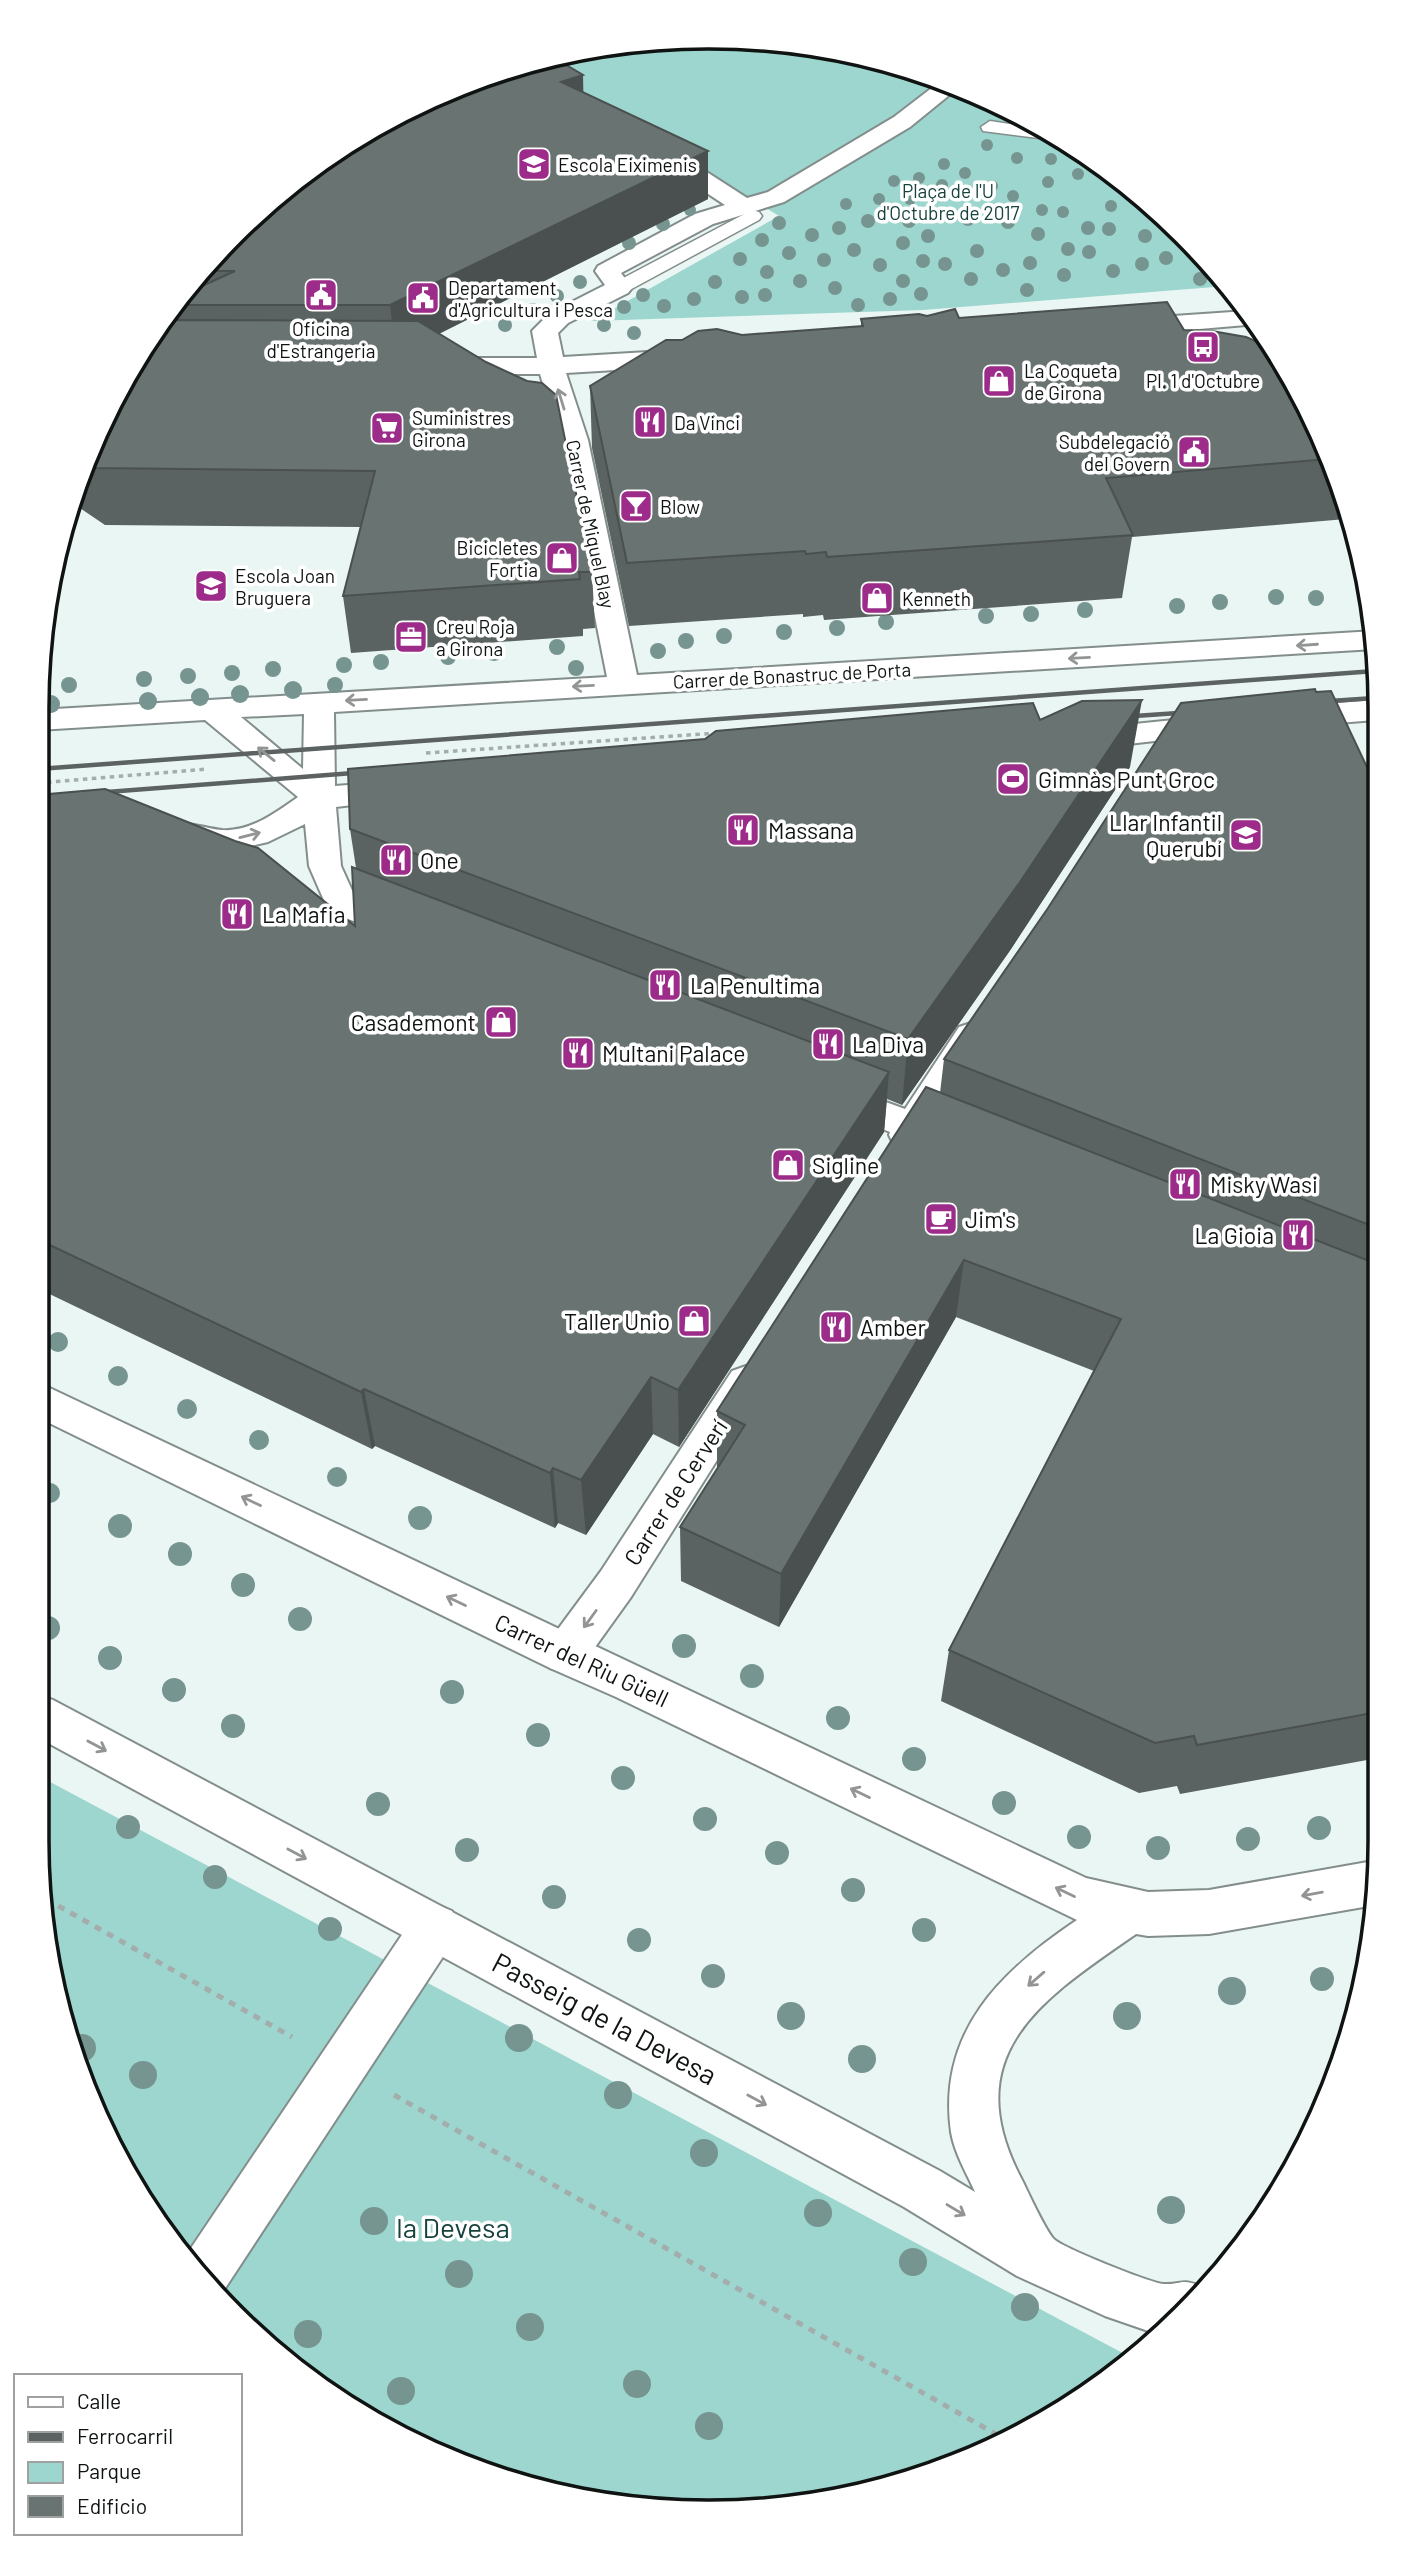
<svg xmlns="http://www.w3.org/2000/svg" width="1417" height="2549" font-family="Barlow,sans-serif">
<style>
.green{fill:#9cd6ce}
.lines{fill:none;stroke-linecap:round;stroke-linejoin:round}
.lane-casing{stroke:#838e8c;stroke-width:3}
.street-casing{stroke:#838e8c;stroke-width:4}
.secondary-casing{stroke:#838e8c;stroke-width:4}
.path-far1{stroke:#a3adab;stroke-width:3.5;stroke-dasharray:4.5 4.5;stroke-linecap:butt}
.path{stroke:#a3adab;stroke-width:5;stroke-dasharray:7 7;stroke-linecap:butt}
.lane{fill:#fff;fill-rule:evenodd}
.street{fill:#fff;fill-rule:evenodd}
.secondary{fill:#fff;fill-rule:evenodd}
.rail{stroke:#5b6261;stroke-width:4.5}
.tree{fill:#769490}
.wall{fill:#5a6361}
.shaded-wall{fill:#4a504f}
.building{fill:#697371;stroke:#4a504f;stroke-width:2}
.oneway{stroke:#939594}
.labels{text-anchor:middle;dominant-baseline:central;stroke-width:7;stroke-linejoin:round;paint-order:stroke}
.far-poi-label{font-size:19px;fill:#0f1312;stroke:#fff;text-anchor:start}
.far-park-label{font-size:19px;fill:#17433f;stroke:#fff}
.far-street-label{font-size:19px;fill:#0f1312;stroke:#fff}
.poi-label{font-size:23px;fill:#0f1312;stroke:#fff;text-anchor:start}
.street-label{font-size:23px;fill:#0f1312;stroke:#fff}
.near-street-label{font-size:28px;fill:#0f1312;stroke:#fff}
.near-park-label{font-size:28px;fill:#17433f;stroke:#fff}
.rim{fill:none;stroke:#0f1312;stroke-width:3.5}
</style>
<rect width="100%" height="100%" fill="#eaf6f4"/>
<!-- green -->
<g class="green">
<polygon points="665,38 779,42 989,102 1045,127 1183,233 1227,286 923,310 592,321 779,216 528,62"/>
<polygon points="37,1775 1132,2358 965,2461 752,2511 534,2489 335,2399 175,2249 72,2056 37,1841"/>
</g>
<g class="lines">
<defs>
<g id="lane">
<polygon points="990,121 1049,130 1063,141 983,131 981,127"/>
<polygon points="752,210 759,212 762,216 759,220 626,292 612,292 609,288 612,284"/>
</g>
<g id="street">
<path d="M869,59L925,73L963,90L953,92L910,127L784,202L713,224L621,273L632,288L628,293L568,323L558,333L563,357L682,350L691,352L695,358L691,364L682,366L566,373L588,440L637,675L1375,631V649L334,712L335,786L400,781L411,784L416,791L411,798L336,807L341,866L355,897L414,919L419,927L414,935L402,939L329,912L309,866L305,824L268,842L225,852L167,841L162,833L167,825C185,820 203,828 222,830C250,832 277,812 298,797L205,720L38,730V710L607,677L560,440L540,374H441L432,372L428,366L432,360L441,358H537L532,331L550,313L605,285L595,271L598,266L695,214L725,205L655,159L651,154L655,149H671L747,198L768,192L894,117L933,87L870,67L867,62ZM304,714L303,769L241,717Z"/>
<polygon points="1247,311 1258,324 1129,335 1120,332 1116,327 1120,322 1129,319"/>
<polygon points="1375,700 1375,720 1290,727 1279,724 1275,717 1279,710 1290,707"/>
<polygon points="1213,716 1224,719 1229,726 1224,733 1085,749 1074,746 1069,739 1074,732 1085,729"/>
<path d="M971,1023L983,1027L989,1036L935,1121L966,1132L971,1142L966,1152C944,1158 941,1146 922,1144C911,1144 908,1149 894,1145L889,1135L890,1132L823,1106L818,1097L823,1088L836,1084L905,1109L959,1027Z"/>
<polygon points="746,1366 760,1371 766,1382 631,1597 580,1668 565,1673 550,1668 543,1654 550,1640 601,1571 732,1371"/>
<polygon points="435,1904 452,1911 459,1927 452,1943 222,2293 185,2257 418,1911"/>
</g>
<path id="secondary" d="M37,1382L1086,1878L1148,1892L1209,1890L1379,1860L1375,1905L1209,1934L1148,1936L1136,1934C1042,1999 955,2054 1022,2180C1028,2192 1047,2234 1055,2240C1066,2249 1150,2283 1164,2284C1182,2285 1180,2278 1200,2286L1160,2335L1105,2316L1017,2276L904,2207L37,1737V1694L53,1700L940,2171L975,2192C967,2174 954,2152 951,2132C937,2032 1001,1971 1077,1920L616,1697L550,1668L37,1417Z"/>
</defs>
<!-- lane casing -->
<use href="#lane" class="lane-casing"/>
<!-- street casing -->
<use href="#street" class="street-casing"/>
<!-- secondary casing -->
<use href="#secondary" class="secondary-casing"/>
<!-- path-far1 -->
<g class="path-far1">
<polyline points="426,753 718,733"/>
<polyline points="38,783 208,769"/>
</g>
<!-- path -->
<g class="path">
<polyline points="46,1899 292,2037"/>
<polyline points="394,2095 1003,2438"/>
</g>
<!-- lane -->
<use href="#lane" class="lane"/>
<!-- street -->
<use href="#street" class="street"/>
<!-- secondary -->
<use href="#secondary" class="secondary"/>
<!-- rail -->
<g class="rail">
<polyline points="1315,702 1375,698"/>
<polyline points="1120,717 1193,712"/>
<polyline points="38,769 1375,671"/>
<polyline points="94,793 366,772"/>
</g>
</g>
<!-- trees -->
<g class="tree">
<circle cx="987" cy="145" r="6"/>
<circle cx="1017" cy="158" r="6"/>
<circle cx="1051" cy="159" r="6"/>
<circle cx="944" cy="164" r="6"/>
<circle cx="965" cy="173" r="6"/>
<circle cx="1078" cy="174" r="6"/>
<circle cx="919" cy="178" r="6"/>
<circle cx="894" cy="181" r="6"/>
<circle cx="1048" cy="182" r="6"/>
<circle cx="942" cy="185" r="6"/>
<circle cx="992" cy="186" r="6"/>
<circle cx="1013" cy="196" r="6"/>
<circle cx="879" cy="199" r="6"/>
<circle cx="910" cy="199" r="6"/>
<circle cx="846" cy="204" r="6"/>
<circle cx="1111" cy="206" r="6"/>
<circle cx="690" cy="210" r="6"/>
<circle cx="1042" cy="210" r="6"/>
<circle cx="1063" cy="212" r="6"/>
<circle cx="935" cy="213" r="6"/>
<circle cx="968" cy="219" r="7"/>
<circle cx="868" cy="221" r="7"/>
<circle cx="909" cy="221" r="7"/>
<circle cx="1008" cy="222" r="7"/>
<circle cx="779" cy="223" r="7"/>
<circle cx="663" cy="224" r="7"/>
<circle cx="839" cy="228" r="7"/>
<circle cx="1088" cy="228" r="7"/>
<circle cx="1109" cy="229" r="7"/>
<circle cx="1038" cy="234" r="7"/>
<circle cx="812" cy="235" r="7"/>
<circle cx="928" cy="236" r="7"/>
<circle cx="1145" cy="236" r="7"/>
<circle cx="762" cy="240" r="7"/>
<circle cx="629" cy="243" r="7"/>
<circle cx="903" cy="243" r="7"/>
<circle cx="1068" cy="249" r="7"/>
<circle cx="854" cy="250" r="7"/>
<circle cx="977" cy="251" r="7"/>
<circle cx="1089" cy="252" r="7"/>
<circle cx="789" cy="253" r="7"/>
<circle cx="1166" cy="258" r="7"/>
<circle cx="740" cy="259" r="7"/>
<circle cx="824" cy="260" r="7"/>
<circle cx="923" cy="261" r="7"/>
<circle cx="1030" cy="263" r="7"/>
<circle cx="945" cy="264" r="7"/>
<circle cx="1142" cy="264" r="7"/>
<circle cx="880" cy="265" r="7"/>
<circle cx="1003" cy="270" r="7"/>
<circle cx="1113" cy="271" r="7"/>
<circle cx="767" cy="272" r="7"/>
<circle cx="1064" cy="275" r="7"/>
<circle cx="971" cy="279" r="7"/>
<circle cx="1200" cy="279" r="7"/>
<circle cx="800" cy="281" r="7"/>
<circle cx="903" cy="281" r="7"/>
<circle cx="580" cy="282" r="7"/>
<circle cx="715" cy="282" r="7"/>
<circle cx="835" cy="288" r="7"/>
<circle cx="1027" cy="290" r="7"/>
<circle cx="921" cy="294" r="7"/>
<circle cx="643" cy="295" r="7"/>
<circle cx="765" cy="295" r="7"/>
<circle cx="557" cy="296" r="7"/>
<circle cx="742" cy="297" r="7"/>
<circle cx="694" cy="299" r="7"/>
<circle cx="890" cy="299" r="7"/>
<circle cx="858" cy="305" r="7"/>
<circle cx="664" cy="306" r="7"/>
<circle cx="624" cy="307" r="7"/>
<circle cx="533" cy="310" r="7"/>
<circle cx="505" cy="325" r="7"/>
<circle cx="604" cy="325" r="7"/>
<circle cx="634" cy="333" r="7"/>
<circle cx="1276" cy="597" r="8"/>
<circle cx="1316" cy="598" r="8"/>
<circle cx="1220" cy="602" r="8"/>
<circle cx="1177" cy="606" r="8"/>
<circle cx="1085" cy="610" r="8"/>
<circle cx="1031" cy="614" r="8"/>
<circle cx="986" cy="616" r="8"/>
<circle cx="886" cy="622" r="8"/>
<circle cx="837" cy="628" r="8"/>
<circle cx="784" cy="632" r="8"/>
<circle cx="724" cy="636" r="8"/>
<circle cx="686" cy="641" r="8"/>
<circle cx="557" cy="647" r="8"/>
<circle cx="658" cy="651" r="8"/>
<circle cx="494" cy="653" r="8"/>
<circle cx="448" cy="657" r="8"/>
<circle cx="381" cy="662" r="8"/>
<circle cx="344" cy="665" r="8"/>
<circle cx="576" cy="668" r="8"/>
<circle cx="273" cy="669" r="8"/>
<circle cx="232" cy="673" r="8"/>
<circle cx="188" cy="676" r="8"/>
<circle cx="144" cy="679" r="8"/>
<circle cx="69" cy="685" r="8"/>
<circle cx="335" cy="685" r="8"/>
<circle cx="293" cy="690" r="9"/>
<circle cx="240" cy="694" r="9"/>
<circle cx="200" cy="697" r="9"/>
<circle cx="148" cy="701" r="9"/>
<circle cx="51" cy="704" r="9"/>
<circle cx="58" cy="1342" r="10"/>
<circle cx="118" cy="1376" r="10"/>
<circle cx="187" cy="1409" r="10"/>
<circle cx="259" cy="1440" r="10"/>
<circle cx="337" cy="1477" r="10"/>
<circle cx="50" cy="1493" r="10"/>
<circle cx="420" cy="1518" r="12"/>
<circle cx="120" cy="1526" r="12"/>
<circle cx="180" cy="1554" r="12"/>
<circle cx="243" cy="1585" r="12"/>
<circle cx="300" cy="1619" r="12"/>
<circle cx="48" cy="1628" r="12"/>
<circle cx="684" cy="1646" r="12"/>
<circle cx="110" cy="1658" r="12"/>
<circle cx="752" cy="1676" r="12"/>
<circle cx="174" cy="1690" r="12"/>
<circle cx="452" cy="1692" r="12"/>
<circle cx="838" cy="1718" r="12"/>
<circle cx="233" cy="1726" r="12"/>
<circle cx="538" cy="1735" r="12"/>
<circle cx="914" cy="1759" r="12"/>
<circle cx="623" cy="1778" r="12"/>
<circle cx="1004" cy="1803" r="12"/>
<circle cx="378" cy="1804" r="12"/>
<circle cx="705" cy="1819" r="12"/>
<circle cx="128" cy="1827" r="12"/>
<circle cx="1319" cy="1828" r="12"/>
<circle cx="1079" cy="1837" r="12"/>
<circle cx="1248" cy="1839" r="12"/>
<circle cx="1158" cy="1848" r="12"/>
<circle cx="467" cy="1850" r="12"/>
<circle cx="777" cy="1853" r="12"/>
<circle cx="215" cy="1877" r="12"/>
<circle cx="853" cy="1890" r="12"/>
<circle cx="554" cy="1897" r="12"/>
<circle cx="330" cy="1929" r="12"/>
<circle cx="924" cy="1930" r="12"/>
<circle cx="639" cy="1940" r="12"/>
<circle cx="713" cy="1976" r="12"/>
<circle cx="1322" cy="1979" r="12"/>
<circle cx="1232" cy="1991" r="14"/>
<circle cx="791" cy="2016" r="14"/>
<circle cx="1127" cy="2016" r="14"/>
<circle cx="519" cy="2038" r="14"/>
<circle cx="82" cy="2048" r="14"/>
<circle cx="862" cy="2059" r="14"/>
<circle cx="143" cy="2075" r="14"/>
<circle cx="618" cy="2095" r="14"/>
<circle cx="704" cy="2153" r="14"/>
<circle cx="1171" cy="2210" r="14"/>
<circle cx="818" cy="2213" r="14"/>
<circle cx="374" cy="2221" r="14"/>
<circle cx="913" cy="2262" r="14"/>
<circle cx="459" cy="2274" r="14"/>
<circle cx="1025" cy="2307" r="14"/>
<circle cx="530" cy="2327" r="14"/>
<circle cx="308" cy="2334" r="14"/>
<circle cx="637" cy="2384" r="14"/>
<circle cx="401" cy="2391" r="14"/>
<circle cx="709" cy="2426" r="14"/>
</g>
<!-- wall -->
<g class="wall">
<polygon points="583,93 708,199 439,334 592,572 595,628 583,629 583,636 351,653 343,596 361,527 105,525 71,502 72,493 127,372 204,265"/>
<polygon points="927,316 1184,330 1274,349 1344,492 1348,508 1346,519 1132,537 1122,598 824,620 823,615 803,617 803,614 629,626 592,448 590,386 742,335 861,326 861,319"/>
<polygon points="1040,720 1130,767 1011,949 902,1105 887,1099 884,1132 679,1447 653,1434 586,1535 558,1523 555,1528 375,1446 372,1449 37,1288 38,795 355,926 356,868 350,829"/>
<polygon points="1375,784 1378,1758 1180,1794 1177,1786 1139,1793 941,1701 949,1650 1094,1371 956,1317 779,1627 681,1581 680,1527 718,1467 717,1467 717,1411 940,1093 944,1059"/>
</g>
<!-- shaded-wall -->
<g class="shaded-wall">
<polygon points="583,75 584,122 561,82"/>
<polygon points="708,151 708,199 396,355 390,305"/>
<polygon points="1142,700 1130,767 1011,949 902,1105 908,1039"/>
<polygon points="889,1072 884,1132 679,1447 678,1390"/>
<polygon points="964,1260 956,1317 779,1627 781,1574"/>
<polygon points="651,1377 653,1434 586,1535 581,1480"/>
<polygon points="364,1389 375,1446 372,1449 361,1392"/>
<polygon points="553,1468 558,1523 555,1528 550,1473"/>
</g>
<!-- building -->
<g class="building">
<polygon points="553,57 583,75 561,82 708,151 390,305 175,305 182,295 235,271 200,271 204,265 300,175 412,106 535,60"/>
<polygon points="1167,302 1184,330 1212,331 1246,337 1274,349 1328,459 1106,478 1133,535 827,557 826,552 806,554 805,551 627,563 590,386 666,340 682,340 698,331 717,329 742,335 863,326 861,319 919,314 927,316 955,309 959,318"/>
<polygon points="164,320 418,321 486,362 527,381 542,383 556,395 592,572 579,572 580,579 343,596 375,471 92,468 85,464 127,372"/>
<polygon points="1315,689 1316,692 1331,691 1375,784 1377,1228 944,1059 1048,908 1181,703"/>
<polygon points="1142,700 1020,882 908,1039 350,829 348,769 705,739 716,731 1033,703 1040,720 1082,701"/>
<polygon points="105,789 235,841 258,848 355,926 352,867 889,1072 678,1390 651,1377 581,1480 553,1468 550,1473 364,1389 361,1392 37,1239 38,795"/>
<polygon points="926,1087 1377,1264 1378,1712 1197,1745 1194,1736 1155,1743 949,1650 1121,1319 964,1260 781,1574 680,1527 745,1425 717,1411"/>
</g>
<!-- one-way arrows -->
<defs><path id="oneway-shaft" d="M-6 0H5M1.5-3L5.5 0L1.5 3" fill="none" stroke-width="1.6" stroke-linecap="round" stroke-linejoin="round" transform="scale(1.75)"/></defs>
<g class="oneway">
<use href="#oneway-shaft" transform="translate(561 399) rotate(-107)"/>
<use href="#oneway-shaft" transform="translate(1307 645) rotate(176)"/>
<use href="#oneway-shaft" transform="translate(1079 658) rotate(177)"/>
<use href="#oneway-shaft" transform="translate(583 686) rotate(177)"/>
<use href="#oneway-shaft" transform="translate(356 700) rotate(177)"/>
<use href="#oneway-shaft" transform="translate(266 754) rotate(-141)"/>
<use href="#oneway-shaft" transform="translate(250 835) rotate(-14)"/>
<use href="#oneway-shaft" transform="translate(251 1501) rotate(-154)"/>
<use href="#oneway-shaft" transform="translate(456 1601) rotate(-154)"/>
<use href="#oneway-shaft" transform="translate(590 1619) rotate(126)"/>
<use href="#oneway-shaft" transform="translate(97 1746) rotate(28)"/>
<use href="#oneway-shaft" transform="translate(860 1793) rotate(-154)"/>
<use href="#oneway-shaft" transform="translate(297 1854) rotate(28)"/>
<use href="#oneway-shaft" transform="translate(1065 1892) rotate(-154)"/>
<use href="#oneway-shaft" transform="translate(1312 1894) rotate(170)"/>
<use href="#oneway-shaft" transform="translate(1036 1979) rotate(139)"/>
<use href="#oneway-shaft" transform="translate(757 2100) rotate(28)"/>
<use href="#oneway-shaft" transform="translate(956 2210) rotate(31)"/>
</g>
<!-- icons -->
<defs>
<symbol id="school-square" viewBox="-11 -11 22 22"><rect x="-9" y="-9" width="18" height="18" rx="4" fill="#9c2b89" stroke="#fff"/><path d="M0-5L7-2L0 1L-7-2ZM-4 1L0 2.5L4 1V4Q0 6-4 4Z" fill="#fff"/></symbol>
<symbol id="civic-square" viewBox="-11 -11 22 22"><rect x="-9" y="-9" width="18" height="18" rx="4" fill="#9c2b89" stroke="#fff"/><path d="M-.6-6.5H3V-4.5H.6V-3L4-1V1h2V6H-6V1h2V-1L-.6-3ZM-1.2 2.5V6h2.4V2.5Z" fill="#fff"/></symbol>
<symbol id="bus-square" viewBox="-11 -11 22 22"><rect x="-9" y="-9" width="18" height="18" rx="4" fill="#9c2b89" stroke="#fff"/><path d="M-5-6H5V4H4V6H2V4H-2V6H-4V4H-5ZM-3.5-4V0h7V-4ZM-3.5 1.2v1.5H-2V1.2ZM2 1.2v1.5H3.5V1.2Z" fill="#fff"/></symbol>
<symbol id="shop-square" viewBox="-11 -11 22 22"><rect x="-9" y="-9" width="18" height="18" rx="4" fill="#9c2b89" stroke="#fff"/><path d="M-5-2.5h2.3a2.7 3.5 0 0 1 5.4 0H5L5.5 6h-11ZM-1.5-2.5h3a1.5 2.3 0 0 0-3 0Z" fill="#fff"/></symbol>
<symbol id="restaurant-square" viewBox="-11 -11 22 22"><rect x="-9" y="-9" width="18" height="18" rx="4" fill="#9c2b89" stroke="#fff"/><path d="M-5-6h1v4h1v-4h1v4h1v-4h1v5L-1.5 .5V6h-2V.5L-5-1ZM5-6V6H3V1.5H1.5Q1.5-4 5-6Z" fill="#fff"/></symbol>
<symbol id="supermarket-square" viewBox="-11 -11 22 22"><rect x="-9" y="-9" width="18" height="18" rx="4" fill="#9c2b89" stroke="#fff"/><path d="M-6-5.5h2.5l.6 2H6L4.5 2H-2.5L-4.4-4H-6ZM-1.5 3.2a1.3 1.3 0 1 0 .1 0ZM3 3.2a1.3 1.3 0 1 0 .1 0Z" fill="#fff"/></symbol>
<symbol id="bar-square" viewBox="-11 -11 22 22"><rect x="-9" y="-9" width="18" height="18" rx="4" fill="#9c2b89" stroke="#fff"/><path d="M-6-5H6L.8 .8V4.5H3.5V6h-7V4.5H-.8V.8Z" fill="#fff"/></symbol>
<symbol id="office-square" viewBox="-11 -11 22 22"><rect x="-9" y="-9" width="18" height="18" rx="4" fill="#9c2b89" stroke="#fff"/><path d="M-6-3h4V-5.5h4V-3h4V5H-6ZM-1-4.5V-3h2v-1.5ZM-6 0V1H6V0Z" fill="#fff"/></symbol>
<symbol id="stadium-square" viewBox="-11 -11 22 22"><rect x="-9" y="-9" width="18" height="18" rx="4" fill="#9c2b89" stroke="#fff"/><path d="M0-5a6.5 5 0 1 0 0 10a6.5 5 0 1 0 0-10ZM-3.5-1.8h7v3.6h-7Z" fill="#fff"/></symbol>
<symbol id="cafe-square" viewBox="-11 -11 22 22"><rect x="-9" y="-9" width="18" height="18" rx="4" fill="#9c2b89" stroke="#fff"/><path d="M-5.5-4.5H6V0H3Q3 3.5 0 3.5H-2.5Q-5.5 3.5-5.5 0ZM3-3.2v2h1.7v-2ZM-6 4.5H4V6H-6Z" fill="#fff"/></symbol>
</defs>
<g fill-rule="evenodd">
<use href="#school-square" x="515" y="145" width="38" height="38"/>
<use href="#civic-square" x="302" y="276" width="38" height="38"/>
<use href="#civic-square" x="404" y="279" width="38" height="38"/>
<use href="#bus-square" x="1184" y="328" width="38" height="38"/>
<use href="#shop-square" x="980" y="362" width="38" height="38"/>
<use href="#restaurant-square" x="631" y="403" width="38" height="38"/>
<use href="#supermarket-square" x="368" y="409" width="38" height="38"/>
<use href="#civic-square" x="1175" y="433" width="38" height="38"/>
<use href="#bar-square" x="617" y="487" width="38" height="38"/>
<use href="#shop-square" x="543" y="539" width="38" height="38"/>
<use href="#school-square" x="192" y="567" width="38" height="38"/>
<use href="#shop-square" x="858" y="579" width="38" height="38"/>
<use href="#office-square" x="392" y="618" width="38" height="38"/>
<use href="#stadium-square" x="994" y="760" width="38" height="38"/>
<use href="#restaurant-square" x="724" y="811" width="38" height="38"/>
<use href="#school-square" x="1227" y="816" width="38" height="38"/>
<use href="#restaurant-square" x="377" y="841" width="38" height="38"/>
<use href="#restaurant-square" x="218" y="895" width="38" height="38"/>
<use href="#restaurant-square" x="646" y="966" width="38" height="38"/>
<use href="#shop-square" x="482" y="1003" width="38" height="38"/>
<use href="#restaurant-square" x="809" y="1025" width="38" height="38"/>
<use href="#restaurant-square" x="559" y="1034" width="38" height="38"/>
<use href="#shop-square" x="769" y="1146" width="38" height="38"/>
<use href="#restaurant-square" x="1166" y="1165" width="38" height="38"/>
<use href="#cafe-square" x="922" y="1200" width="38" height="38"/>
<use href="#restaurant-square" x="1279" y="1216" width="38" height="38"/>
<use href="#shop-square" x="675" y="1302" width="38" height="38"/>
<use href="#restaurant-square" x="817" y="1308" width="38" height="38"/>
</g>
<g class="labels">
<!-- far-poi labels -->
<g class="far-poi-label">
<text x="558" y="164">Escola Eiximenis</text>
<text x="448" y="287">Departament<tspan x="448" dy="22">d'Agricultura i Pesca</tspan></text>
<text x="321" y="328" text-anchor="middle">Oficina<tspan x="321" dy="22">d'Estrangeria</tspan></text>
<text x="1024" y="370">La Coqueta<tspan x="1024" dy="22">de Girona</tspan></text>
<text x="1203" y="380" text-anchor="middle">Pl. 1 d'Octubre</text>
<text x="412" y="417">Suministres<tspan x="412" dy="22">Girona</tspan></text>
<text x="674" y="422">Da Vinci</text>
<text x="1170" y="441" text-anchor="end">Subdelegació<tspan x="1170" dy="22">del Govern</tspan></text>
<text x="660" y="506">Blow</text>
<text x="538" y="547" text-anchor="end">Bicicletes<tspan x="538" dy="22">Fortia</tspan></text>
<text x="235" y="575">Escola Joan<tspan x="235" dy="22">Bruguera</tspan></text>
<text x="902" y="598">Kenneth</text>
<text x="436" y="626">Creu Roja<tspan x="436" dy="22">a Girona</tspan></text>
</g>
<!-- far-park labels -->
<g class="far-park-label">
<text x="948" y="190">Plaça de l'U<tspan x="948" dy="22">d'Octubre de 2017</tspan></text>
</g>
<!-- far-street labels -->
<g class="far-street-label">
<text transform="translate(591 524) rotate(78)">Carrer de Miquel Blay</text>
<text transform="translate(792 675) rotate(-3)">Carrer de Bonastruc de Porta</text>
</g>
<!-- poi labels -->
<g class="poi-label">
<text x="1038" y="779">Gimnàs Punt Groc</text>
<text x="1222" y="822" text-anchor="end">Llar Infantil<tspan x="1222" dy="26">Querubí</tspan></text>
<text x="768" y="830">Massana</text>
<text x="420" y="860">One</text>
<text x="262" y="914">La Mafia</text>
<text x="690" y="985">La Penultima</text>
<text x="476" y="1022" text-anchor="end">Casademont</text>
<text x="852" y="1044">La Diva</text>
<text x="602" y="1053">Multani Palace</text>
<text x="812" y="1165">Sigline</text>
<text x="1210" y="1184">Misky Wasi</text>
<text x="965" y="1219">Jim's</text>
<text x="1274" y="1235" text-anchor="end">La Gioia</text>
<text x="670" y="1321" text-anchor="end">Taller Unio</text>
<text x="860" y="1327">Amber</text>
</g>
<!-- street labels -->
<g class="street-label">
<text transform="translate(675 1492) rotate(-57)">Carrer de Cerverí</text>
<text transform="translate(582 1660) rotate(25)">Carrer del Riu Güell</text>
</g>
<!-- near-street labels -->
<g class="near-street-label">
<text transform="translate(605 2018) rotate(28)">Passeig de la Devesa</text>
</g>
<!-- near-park labels -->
<g class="near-park-label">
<text x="453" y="2227">la Devesa</text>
</g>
</g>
<!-- crop -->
<path d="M0 0H1417V2549H0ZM708 49H709A659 659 0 0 1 1368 708V1841A659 659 0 0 1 709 2500H708A659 659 0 0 1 49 1841V708A659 659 0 0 1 708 49Z" fill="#fff" fill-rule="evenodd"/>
<path class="rim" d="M708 49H709A659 659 0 0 1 1368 708V1841A659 659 0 0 1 709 2500H708A659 659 0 0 1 49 1841V708A659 659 0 0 1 708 49Z"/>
<!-- legend -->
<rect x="14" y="2374" width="228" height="161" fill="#ffffff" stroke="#9fa1a0" stroke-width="2"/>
<rect x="28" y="2397" width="35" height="10" fill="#ffffff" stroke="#9fa1a0" stroke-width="2"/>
<text x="77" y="2409" font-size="21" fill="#0f1312">Calle</text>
<rect x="28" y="2432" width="35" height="10" fill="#5b6261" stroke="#9fa1a0" stroke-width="2"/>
<text x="77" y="2444" font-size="21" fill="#0f1312">Ferrocarril</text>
<rect x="28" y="2462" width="35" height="21" fill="#9cd6ce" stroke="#9fa1a0" stroke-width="2"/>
<text x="77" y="2479" font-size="21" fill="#0f1312">Parque</text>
<rect x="28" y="2496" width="35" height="21" fill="#697371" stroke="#9fa1a0" stroke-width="2"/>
<text x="77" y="2514" font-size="21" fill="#0f1312">Edificio</text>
</svg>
